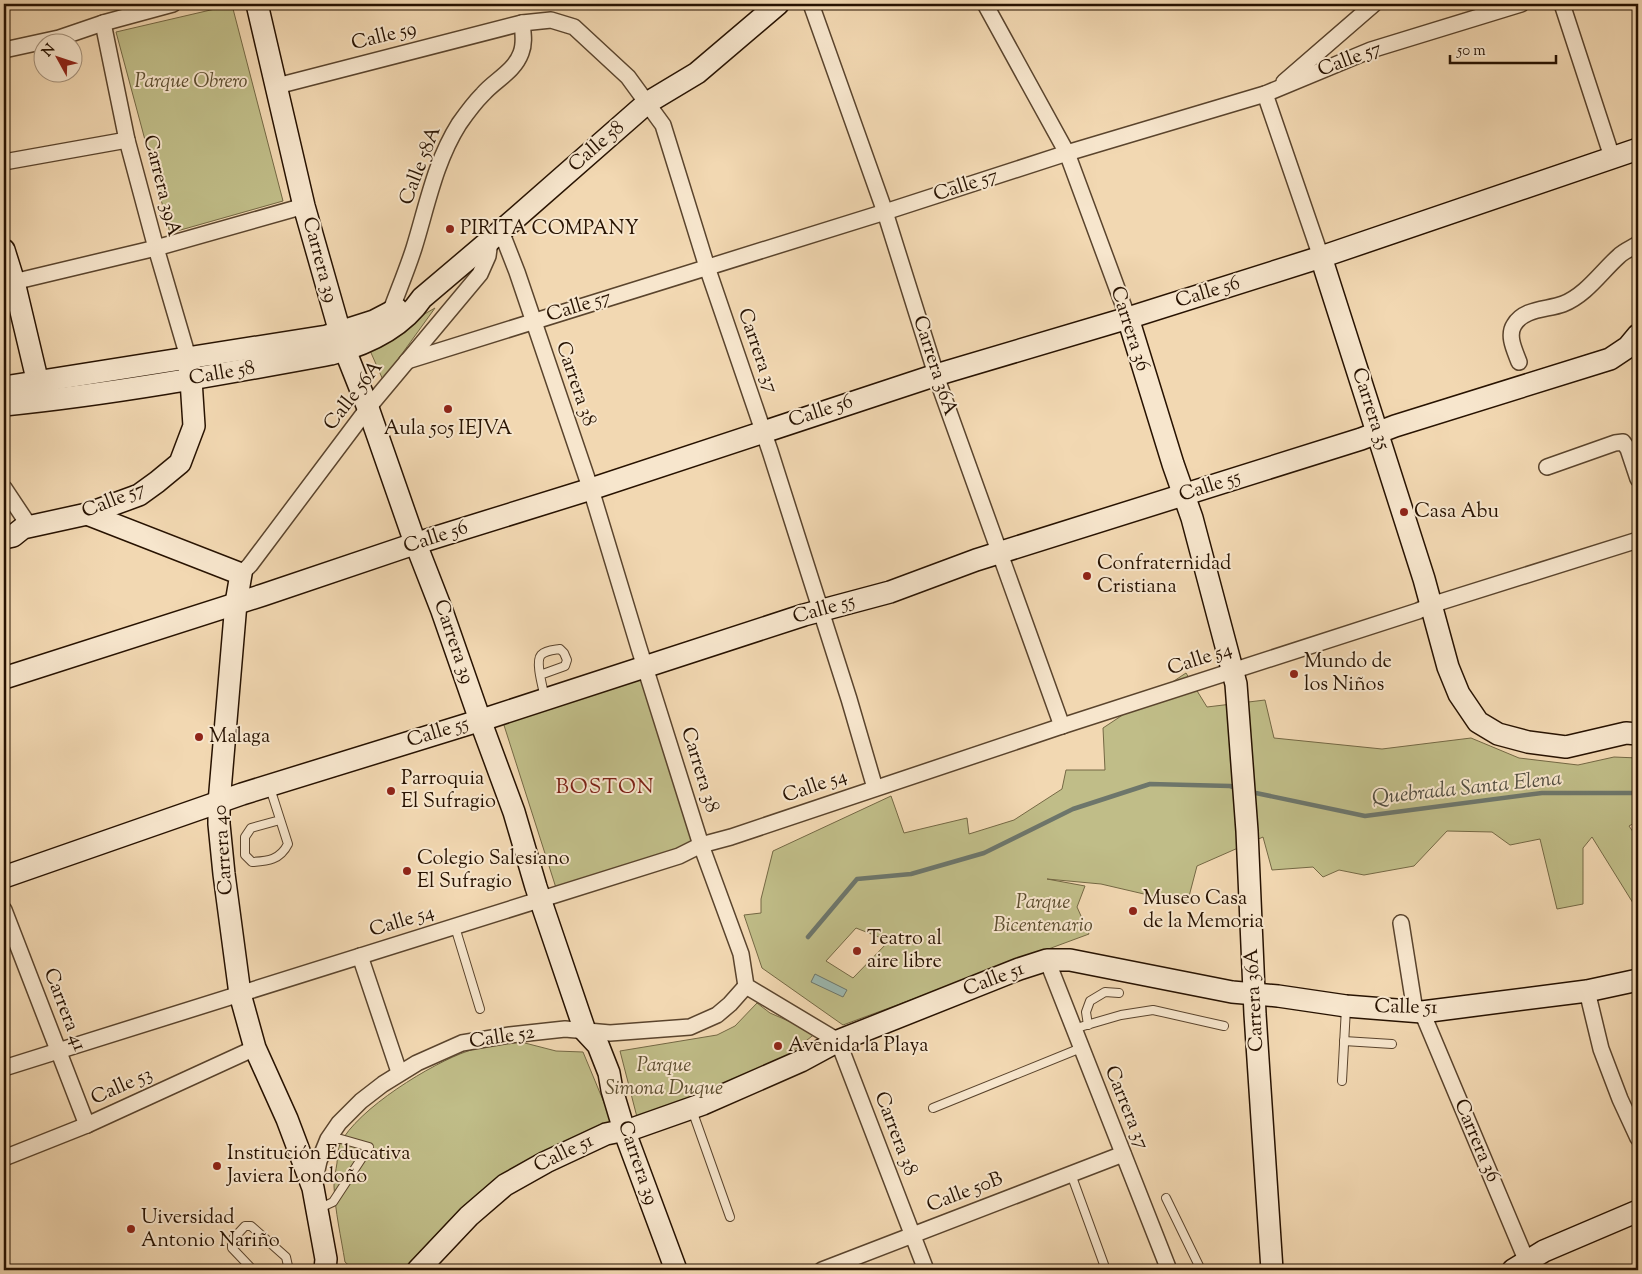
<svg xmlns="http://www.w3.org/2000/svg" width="1642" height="1274" font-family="'Sorts Mill Goudy',serif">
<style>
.green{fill:#c0bd88;stroke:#746844;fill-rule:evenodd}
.water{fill:#9cb9b1;stroke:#6d766b}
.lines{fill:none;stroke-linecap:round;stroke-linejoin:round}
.stream{stroke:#6d766b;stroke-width:4.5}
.lane-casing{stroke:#5a442d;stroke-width:10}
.street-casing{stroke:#5a442d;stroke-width:18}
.secondary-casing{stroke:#271201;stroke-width:24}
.lane{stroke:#f7e6cd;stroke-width:8}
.street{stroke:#f7e6cd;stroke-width:15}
.secondary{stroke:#f7e6cd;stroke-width:21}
.poi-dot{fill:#8f2418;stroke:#f7e6cd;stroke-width:2}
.labels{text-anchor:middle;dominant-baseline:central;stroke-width:4;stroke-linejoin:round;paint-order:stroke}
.street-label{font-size:20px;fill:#271201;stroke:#f7e6cd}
.park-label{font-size:20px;font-style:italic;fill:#5d4e30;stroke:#f7e6cd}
.poi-label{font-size:20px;fill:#271201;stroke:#f7e6cd;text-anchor:start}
.neighbourhood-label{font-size:21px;letter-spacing:1px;fill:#7a1f14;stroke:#f7e6cd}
.water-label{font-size:21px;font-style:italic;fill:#504c3f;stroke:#f7e6cd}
</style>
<rect width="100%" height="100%" fill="#f2d8b2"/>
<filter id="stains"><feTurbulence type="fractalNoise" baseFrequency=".004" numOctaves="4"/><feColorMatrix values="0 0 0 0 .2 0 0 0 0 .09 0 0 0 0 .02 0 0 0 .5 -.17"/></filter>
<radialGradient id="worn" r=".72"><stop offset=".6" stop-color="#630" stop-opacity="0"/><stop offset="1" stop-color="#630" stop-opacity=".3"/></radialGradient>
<!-- green -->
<g class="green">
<polygon points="232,5 283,201 170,233 116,32"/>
<polygon points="435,308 383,380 368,346"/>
<polygon points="644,673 699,845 557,891 502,719"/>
<path d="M1186,673L1207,707L1265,700L1274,738L1382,749L1471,738L1519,758L1578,765L1614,757L1638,758V821L1629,826L1638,839V903H1633L1592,837L1583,848V904L1557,909L1540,839L1510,845L1492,832L1447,831L1414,866L1364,875L1339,870L1323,877L1313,867L1272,870L1263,837L1197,866L1187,904L1101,884L1047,879L1085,886L1077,907L1089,934L843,1025L762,968L744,915L761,913V899L773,851L891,796L904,833L967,818L969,834L1014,820L1062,789L1066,770H1105L1103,728ZM856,928L889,941L853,978L826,961Z"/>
<polygon points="757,1003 770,1013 816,1033 770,1069 638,1121 620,1051 717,1035 735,1026"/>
<path d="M517,1041L556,1051L583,1052L610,1117V1122L604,1128L571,1142L412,1270H354L345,1262C341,1237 335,1211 334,1186C334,1178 336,1170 337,1163C337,1157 338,1149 340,1144C357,1109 432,1063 468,1051C484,1045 500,1044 517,1041Z"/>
</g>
<!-- water -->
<polygon class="water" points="815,974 847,990 843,997 811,982"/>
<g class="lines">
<!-- stream -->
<g class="stream">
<polyline points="1251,792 1365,816 1542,793 1638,793"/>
<polyline points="808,937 857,879 911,874 984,853 1073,809 1150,784 1230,786 1239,789"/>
</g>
<defs>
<g id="lane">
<path d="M540,675L565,666L567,660L564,653L560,649C555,650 546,650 541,655C535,662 543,688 545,698"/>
<path d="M270,788L288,844C280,860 268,861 252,862L245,855V837L251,828L280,820"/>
<polyline points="455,927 480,1009"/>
<polyline points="1088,1025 1086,1012 1090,1001 1105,992 1119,993"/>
<polyline points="1073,1029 1121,1015 1153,1010 1224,1026"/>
<polyline points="1344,1041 1392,1044"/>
<polyline points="1342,1081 1346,1008"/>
<polyline points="933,1108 1081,1048"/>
<polyline points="692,1110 730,1217"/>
<polyline points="1071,1174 1106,1270"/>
<polyline points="1166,1198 1201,1270"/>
<polyline points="318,1209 333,1202 369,1147 341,1139 328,1139"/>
<polyline points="253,1270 232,1248 232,1240 245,1226 251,1226 286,1257 288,1266 285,1270"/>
</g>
<g id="street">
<polyline points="811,4 885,212 940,387 1062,726"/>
<polyline points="985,4 1067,153 1128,318"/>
<polyline points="1562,4 1612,157"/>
<polyline points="103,23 127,140 156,248 188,357"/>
<polyline points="4,50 59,38 103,23 173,4"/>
<polyline points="1284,82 1374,4"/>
<polyline points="277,86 522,23 551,20 574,27 628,77 663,125 707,267 770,451 849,699 875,788"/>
<polyline points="1265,94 1321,257"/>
<polyline points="4,162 127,140"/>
<polyline points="501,231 517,272 593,496 639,648 701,845 741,954 746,986 838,1041 926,1270"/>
<polyline points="5,284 156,248 304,206"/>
<path d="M390,313C398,291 407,270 414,248C427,206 435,162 459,124C466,114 474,103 483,94C495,80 514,72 521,53C525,43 523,33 522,23"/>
<polyline points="407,361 885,212 1067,153 1265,94 1371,50 1521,4"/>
<path d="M1519,362C1515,351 1507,336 1514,325C1524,308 1547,310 1563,304C1586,295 1601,272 1619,256C1624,251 1632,248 1638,244"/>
<polyline points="1547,467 1615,443 1623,442 1628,449 1638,479"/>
<polyline points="4,488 30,527"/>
<polyline points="241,574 250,565 368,408 480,274 488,256 490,241"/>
<polyline points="4,910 87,1125"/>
<polyline points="1401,923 1415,1011"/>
<polyline points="360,956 399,1072"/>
<polyline points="1047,960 1169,1270"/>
<polyline points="1587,991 1601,1049 1620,1099 1638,1138"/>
<polyline points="1422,1012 1530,1269"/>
<polyline points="4,1068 679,856 701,845 731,837 1062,726 1418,611 1431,605 1638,540"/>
<polyline points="4,1158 87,1125 255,1048"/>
<polyline points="313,1188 319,1161 328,1139 339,1123 361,1101 383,1084 417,1063 462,1043 510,1035 565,1029 610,1033 690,1027 717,1015 730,1004 746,986"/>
<polyline points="822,1270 1123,1154"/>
</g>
<g id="secondary">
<polyline points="257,4 304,206 345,350 368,408 412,534 442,611 480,720 514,812 536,887 585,1031 598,1045 609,1073 612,1090 624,1130 676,1270"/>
<polyline points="4,250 14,282 38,383"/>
<polyline points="1321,257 1424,579 1448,667 1459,694 1478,722 1498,734 1528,742 1566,747 1626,733 1638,734"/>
<polyline points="1128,318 1173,464 1192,518 1236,684 1247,831 1255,1014 1272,1270"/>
<polyline points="4,387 327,336 374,321 397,309"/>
<path d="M4,405C114,394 222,374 331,354C364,345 402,328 422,298L501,231L647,103L697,73L778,4"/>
<polyline points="87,514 241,574 236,603 219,803 219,824 224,874 240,994 255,1048 287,1119 313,1188 326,1259 325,1270"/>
<polyline points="4,538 13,536 23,528 87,514 139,495 157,482 180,463 194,426 191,380 189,366"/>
<polyline points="4,678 263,595 411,545 591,489 936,375 1128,318 1321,257 1638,149"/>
<polyline points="4,877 242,794 491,717 804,615 890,592 976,560 1361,439 1395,426 1610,359 1628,347 1638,335"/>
<polyline points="418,1270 469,1216 505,1185 546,1162 606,1134 635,1128 703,1104 801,1061 838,1041 1019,969 1047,960 1070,960 1232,992 1278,996 1346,1006 1422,1012 1587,991 1638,980"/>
<polyline points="1513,1270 1544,1251 1638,1211"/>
</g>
</defs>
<!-- lane casing -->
<use href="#lane" class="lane-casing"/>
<!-- street casing -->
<use href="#street" class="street-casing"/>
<!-- secondary casing -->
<use href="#secondary" class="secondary-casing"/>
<!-- lane -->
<use href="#lane" class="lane"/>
<!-- street -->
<use href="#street" class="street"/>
<!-- secondary -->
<use href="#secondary" class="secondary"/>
</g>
<!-- markers -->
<g class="poi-dot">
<circle cx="450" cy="229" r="5"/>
<circle cx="448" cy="409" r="5"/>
<circle cx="1404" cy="512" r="5"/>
<circle cx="1087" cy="576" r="5"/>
<circle cx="1294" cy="674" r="5"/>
<circle cx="199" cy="737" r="5"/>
<circle cx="391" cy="791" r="5"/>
<circle cx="407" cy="871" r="5"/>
<circle cx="1133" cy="911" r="5"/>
<circle cx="857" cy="951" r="5"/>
<circle cx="778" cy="1046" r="5"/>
<circle cx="217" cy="1166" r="5"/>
<circle cx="131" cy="1229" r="5"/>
</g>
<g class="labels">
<!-- street labels -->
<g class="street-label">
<text transform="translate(384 37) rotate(-14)">Calle 59</text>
<text transform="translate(1350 60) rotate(-21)">Calle 57</text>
<text transform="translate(597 147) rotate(-41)">Calle 58</text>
<text transform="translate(421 166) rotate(-69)">Calle 58A</text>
<text transform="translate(161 186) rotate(76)">Carrera 39A</text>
<text transform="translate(966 186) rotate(-18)">Calle 57</text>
<text transform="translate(319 260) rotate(75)">Carrera 39</text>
<text transform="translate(1208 293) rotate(-17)">Calle 56</text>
<text transform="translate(579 307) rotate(-17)">Calle 57</text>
<text transform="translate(1129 329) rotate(72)">Carrera 36</text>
<text transform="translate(757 351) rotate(71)">Carrera 37</text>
<text transform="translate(934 366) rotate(72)">Carrera 36A</text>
<text transform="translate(222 374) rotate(-10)">Calle 58</text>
<text transform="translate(575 384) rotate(71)">Carrera 38</text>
<text transform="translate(354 396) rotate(-52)">Calle 56A</text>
<text transform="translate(1370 409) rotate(72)">Carrera 35</text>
<text transform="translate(821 412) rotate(-18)">Calle 56</text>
<text transform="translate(1210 487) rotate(-18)">Calle 55</text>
<text transform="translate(114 501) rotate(-22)">Calle 57</text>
<text transform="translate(436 538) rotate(-18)">Calle 56</text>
<text transform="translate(824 610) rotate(-16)">Calle 55</text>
<text transform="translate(453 642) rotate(71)">Carrera 39</text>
<text transform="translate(1200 660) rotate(-18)">Calle 54</text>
<text transform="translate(438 733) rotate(-17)">Calle 55</text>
<text transform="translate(699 770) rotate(73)">Carrera 38</text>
<text transform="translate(815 787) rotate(-19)">Calle 54</text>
<text transform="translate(224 850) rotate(-94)">Carrera 40</text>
<text transform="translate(402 922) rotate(-17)">Calle 54</text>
<text transform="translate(994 980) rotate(-21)">Calle 51</text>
<text transform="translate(1255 1000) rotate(-93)">Carrera 36A</text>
<text transform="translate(1406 1008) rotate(1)">Calle 51</text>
<text transform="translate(64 1010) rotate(69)">Carrera 41</text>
<text transform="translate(502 1038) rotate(-9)">Calle 52</text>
<text transform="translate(122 1087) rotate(-24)">Calle 53</text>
<text transform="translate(1126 1108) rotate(68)">Carrera 37</text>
<text transform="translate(895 1134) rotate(69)">Carrera 38</text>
<text transform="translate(1476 1141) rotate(67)">Carrera 36</text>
<text transform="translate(564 1154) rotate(-26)">Calle 51</text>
<text transform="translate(637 1163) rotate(71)">Carrera 39</text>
<text transform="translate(965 1193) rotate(-21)">Calle 50B</text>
</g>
<!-- park labels -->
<g class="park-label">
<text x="191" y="82">Parque Obrero</text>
<text x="1043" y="903">Parque<tspan x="1043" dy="23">Bicentenario</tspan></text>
<text x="664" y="1066">Parque<tspan x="664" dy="23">Simona Duque</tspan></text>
</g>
<!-- poi labels -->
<g class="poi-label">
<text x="460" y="229">PIRITA COMPANY</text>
<text x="448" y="429" text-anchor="middle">Aula 505 IEJVA</text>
<text x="1414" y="512">Casa Abu</text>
<text x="1097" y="564">Confraternidad<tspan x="1097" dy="23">Cristiana</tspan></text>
<text x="1304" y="662">Mundo de<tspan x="1304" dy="23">los Niños</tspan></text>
<text x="209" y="737">Malaga</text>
<text x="401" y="779">Parroquia<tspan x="401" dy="23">El Sufragio</tspan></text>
<text x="417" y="859">Colegio Salesiano<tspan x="417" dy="23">El Sufragio</tspan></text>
<text x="1143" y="899">Museo Casa<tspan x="1143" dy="23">de la Memoria</tspan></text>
<text x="867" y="939">Teatro al<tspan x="867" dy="23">aire libre</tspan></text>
<text x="788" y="1046">Avenida la Playa</text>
<text x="227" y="1154">Institución Educativa<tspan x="227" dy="23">Javiera Londoño</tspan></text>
<text x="141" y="1218">Uiversidad<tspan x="141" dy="23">Antonio Nariño</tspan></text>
</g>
<!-- neighbourhood labels -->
<g class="neighbourhood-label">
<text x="605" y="788">BOSTON</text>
</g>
<!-- water labels -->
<g class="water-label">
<text transform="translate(1467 789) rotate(-6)">Quebrada Santa Elena</text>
</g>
</g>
<!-- margin -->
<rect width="1642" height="1274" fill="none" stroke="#f2d8b2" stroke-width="20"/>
<rect x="5" y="5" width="1632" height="1264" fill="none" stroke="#271201" stroke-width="2.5"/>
<rect x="10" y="10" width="1622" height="1254" fill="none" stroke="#271201"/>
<!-- north arrow -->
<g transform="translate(58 58) rotate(310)"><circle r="24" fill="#f7e6cd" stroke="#a4917b"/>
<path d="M0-4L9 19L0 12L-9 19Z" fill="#8f2418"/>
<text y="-8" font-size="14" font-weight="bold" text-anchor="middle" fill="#271201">N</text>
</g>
<!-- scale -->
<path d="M1450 55v8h106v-8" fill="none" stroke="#271201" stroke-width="2.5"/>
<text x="1457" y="55" font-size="15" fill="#271201" stroke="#f7e6cd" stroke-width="4" paint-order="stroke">50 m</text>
<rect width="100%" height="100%" filter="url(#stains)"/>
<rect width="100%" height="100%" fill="url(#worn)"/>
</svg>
